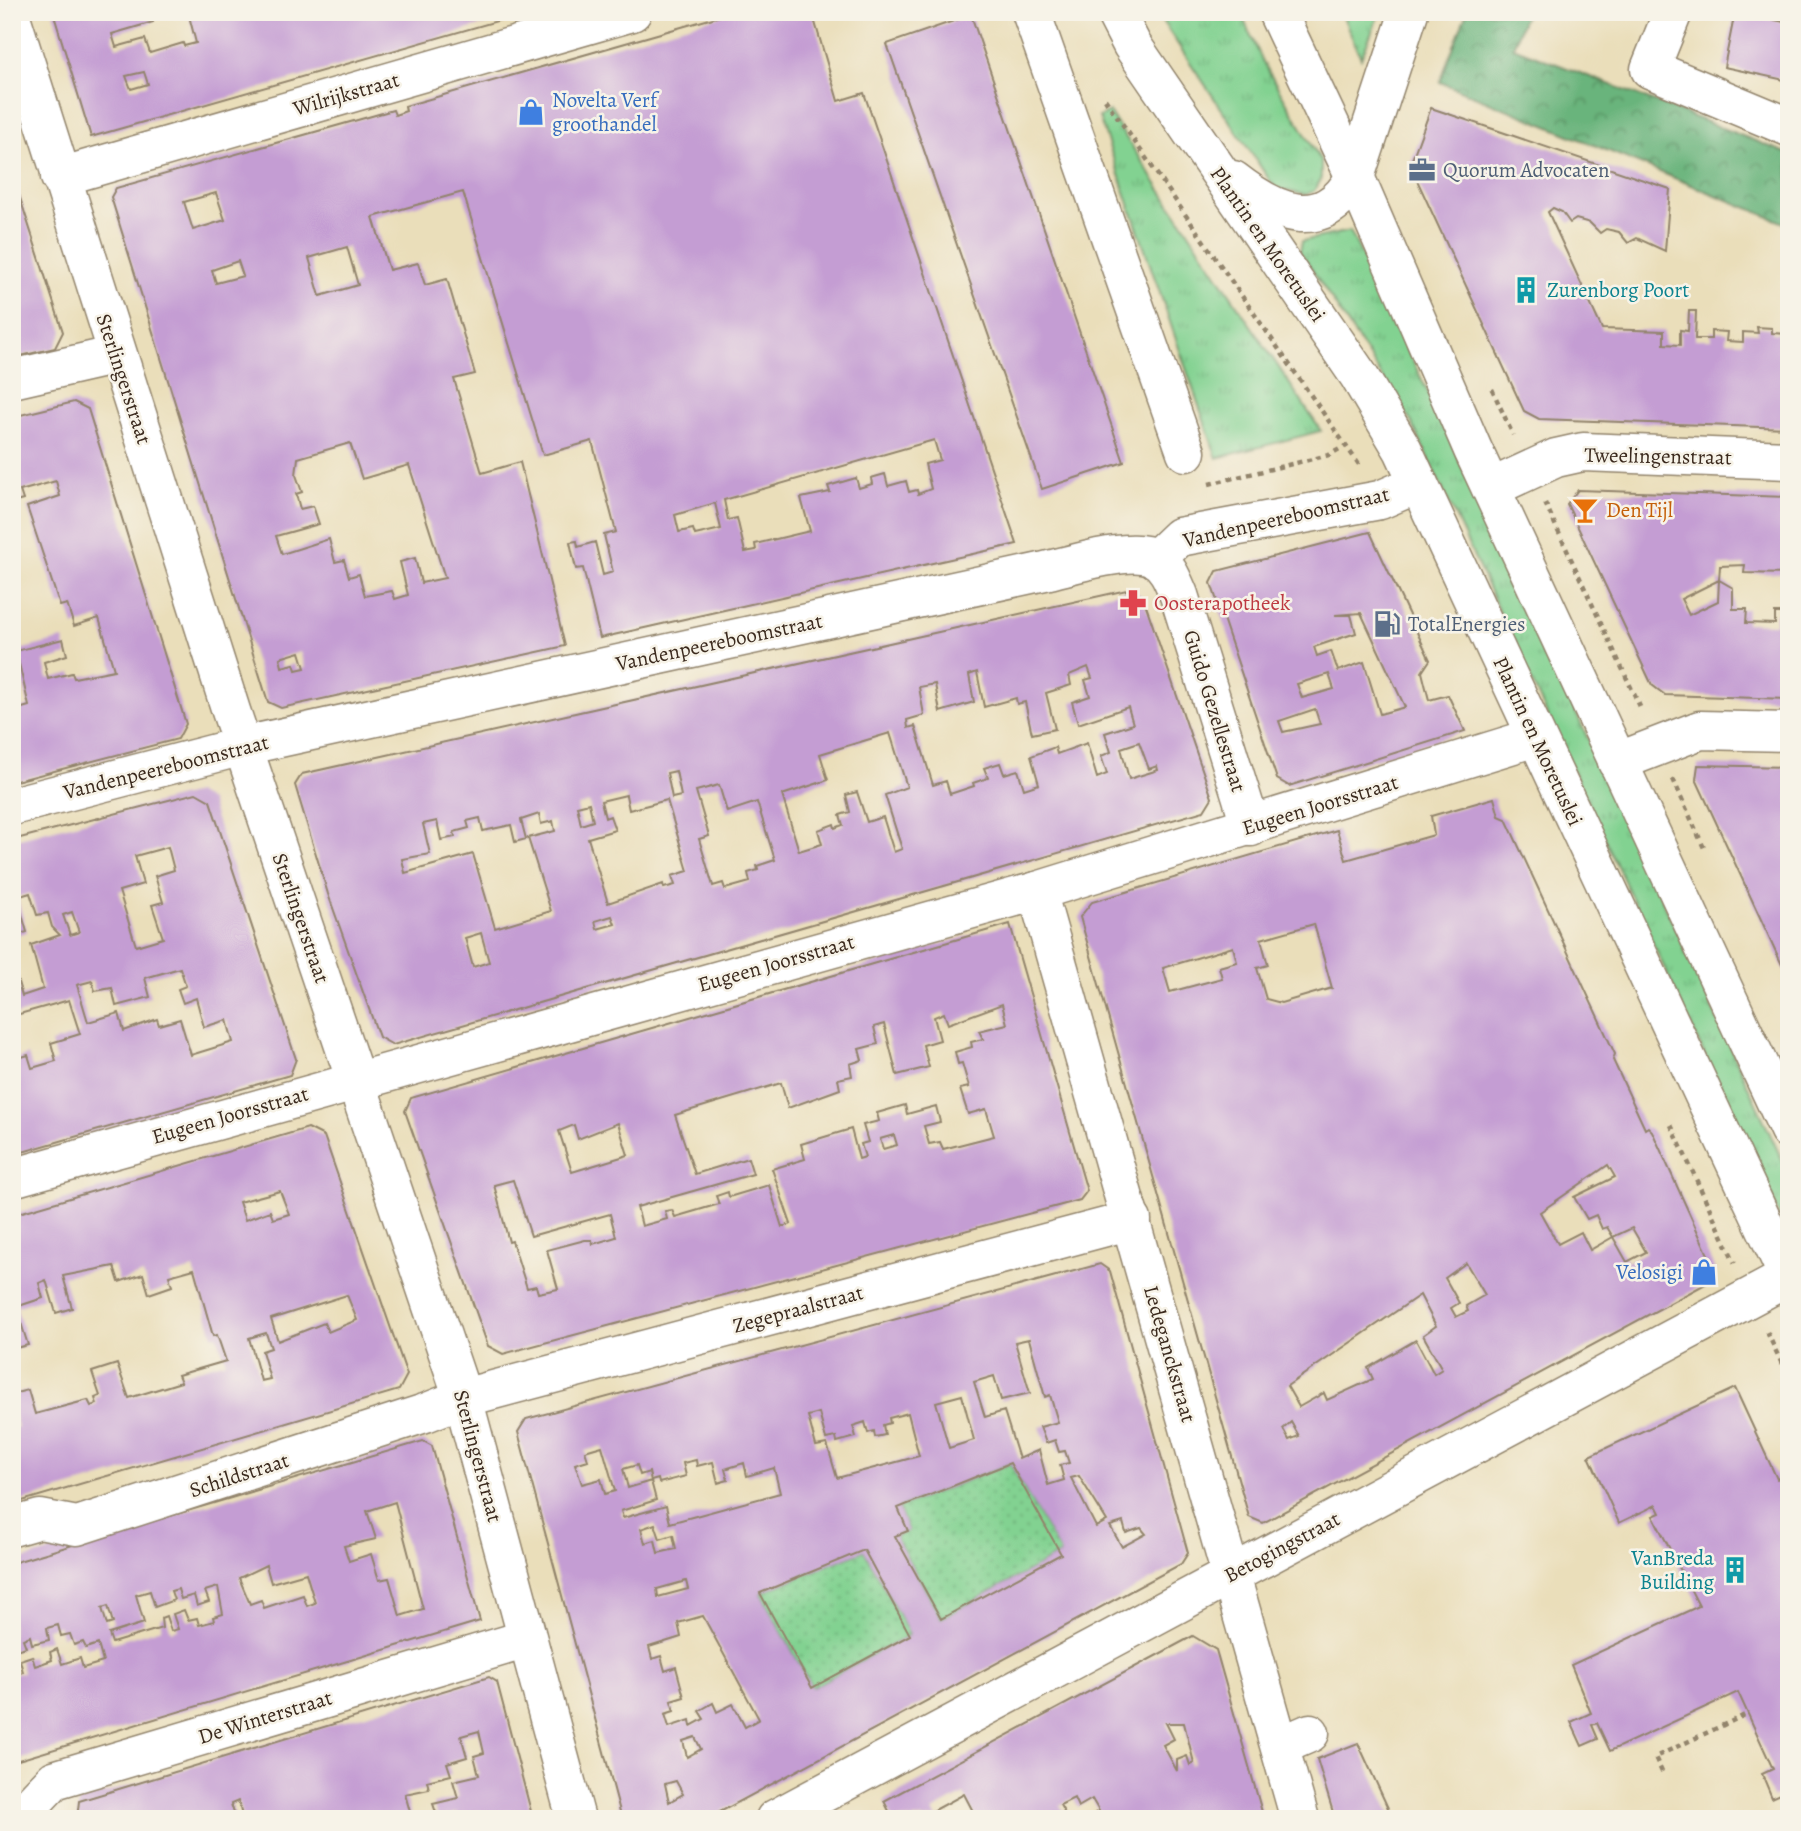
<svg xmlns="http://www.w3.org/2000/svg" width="1801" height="1831" font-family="Alegreya,serif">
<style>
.grass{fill:url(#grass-tufts);stroke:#5e7e58;stroke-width:2}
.forest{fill:url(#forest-crowns);stroke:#526f4c;stroke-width:2}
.park{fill:url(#park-dots);stroke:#5e7e58;stroke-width:2}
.building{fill:#c49dd3;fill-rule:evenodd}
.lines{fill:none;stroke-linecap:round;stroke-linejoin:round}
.minor-casing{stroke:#92846c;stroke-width:41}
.major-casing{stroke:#92846c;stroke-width:41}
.path{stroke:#92846c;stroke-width:4.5;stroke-dasharray:5 5;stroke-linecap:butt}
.minor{stroke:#fff;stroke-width:38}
.major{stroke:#fff;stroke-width:38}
.labels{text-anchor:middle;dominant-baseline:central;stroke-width:5;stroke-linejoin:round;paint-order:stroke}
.street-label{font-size:21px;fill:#3b2a1e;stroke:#f7f3e8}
.shop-label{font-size:21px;fill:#366cbe;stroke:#f7f3e8;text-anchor:start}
.service-label{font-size:21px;fill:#4e5e75;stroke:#f7f3e8;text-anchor:start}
.culture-label{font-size:21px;fill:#0d838f;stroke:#f7f3e8;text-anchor:start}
.food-label{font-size:21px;fill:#c56008;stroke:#f7f3e8;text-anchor:start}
.health-label{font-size:21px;fill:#be3a42;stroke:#f7f3e8;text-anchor:start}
</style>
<defs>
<pattern id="grass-tufts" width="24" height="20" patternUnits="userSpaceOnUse" patternTransform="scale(1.75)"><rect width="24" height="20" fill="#82d291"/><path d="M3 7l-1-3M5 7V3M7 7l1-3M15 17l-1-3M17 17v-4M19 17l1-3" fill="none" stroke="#71b47d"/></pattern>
<pattern id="forest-crowns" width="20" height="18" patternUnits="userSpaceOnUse" patternTransform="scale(1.75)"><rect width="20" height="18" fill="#69b47b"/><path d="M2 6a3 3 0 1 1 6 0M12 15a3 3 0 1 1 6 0" fill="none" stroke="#589364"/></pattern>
<pattern id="park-dots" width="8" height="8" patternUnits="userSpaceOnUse" patternTransform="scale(1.75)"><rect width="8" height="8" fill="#82d291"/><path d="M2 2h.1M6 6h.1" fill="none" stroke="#71b47d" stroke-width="1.8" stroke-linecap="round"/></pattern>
</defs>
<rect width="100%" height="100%" fill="#f7f3e8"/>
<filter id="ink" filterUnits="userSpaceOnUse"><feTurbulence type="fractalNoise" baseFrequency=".0143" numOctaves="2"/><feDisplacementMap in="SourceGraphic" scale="14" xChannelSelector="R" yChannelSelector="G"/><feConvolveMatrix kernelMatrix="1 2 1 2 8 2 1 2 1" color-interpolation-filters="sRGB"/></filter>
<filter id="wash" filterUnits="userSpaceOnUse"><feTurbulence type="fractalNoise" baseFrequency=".00686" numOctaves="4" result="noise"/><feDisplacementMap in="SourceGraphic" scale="28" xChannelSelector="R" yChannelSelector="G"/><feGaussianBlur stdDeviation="1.57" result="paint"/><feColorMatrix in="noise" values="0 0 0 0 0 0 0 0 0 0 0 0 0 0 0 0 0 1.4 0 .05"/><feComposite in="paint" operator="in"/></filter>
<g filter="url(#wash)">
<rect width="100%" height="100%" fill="#eadeba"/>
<!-- grass -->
<g class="grass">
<polygon points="1156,12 1240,12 1263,62 1321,161 1321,180 1314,191 1305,195 1275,188"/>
<polygon points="1341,12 1380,12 1361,58"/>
<polygon points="1109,112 1321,431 1217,458 1099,117"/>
<polygon points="1350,231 1433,403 1789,1175 1789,1237 1411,421 1300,251 1302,241"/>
</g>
<!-- forest -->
<polygon class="forest" points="1467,12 1526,12 1513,47 1789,154 1789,225 1440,82"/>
<!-- park -->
<g class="park">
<polygon points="1010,1463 1061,1554 941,1619 895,1536 908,1531 898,1508"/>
<polygon points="864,1550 910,1635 812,1688 760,1593"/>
</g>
<g id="blocks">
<!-- building -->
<g class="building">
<path d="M53,12H151L153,22L112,34L116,47L145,39L150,53L183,43L184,46L196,43L188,12H219L221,19L243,12L525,13L91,137ZM144,72L148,84L131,89L126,76Z"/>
<path d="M734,12H812L838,101L864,93L1017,544L600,638L583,568L576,569L570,542L577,541L578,547L595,542L603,575L613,572L604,535L616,532L592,441L543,455L463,192L373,217L389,270L418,263L425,285L447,279L475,374L454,379L482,473L520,462L565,646L281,708L268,702L111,197L116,188L393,110L395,115L406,111L405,106ZM216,193L225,220L193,230L184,202ZM347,247L358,285L320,296L309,258ZM238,261L243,276L216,283L212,270ZM934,440L940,460L925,464L931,489L918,494L917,490L909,492L906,481L888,486L885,474L871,478L872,484L859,488L856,478L828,486L830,492L801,498L810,531L755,544L756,550L745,552L737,518L728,520L724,500ZM350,443L362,479L409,465L445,578L421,583L415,558L400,562L408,595L395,599L392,591L365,596L359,574L349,577L344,560L335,562L329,539L282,554L276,536L319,524L313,506L300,509L296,494L302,492L296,475L298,458ZM715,503L721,529L695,535L693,529L679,532L675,515ZM300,652L305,668L296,670L294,664L282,667L280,658Z"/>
<polygon points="1735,12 1789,23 1789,81 1724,67"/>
<polygon points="971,15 1124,462 1042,489 887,44"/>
<polygon points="1431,108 1670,189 1665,251 1637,238 1628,243 1619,232 1606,229 1600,233 1590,223 1576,219 1570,223 1562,212 1553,208 1548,212 1602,329 1664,331 1664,344 1680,345 1680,330 1688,331 1689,311 1696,311 1695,339 1711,339 1711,331 1727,332 1726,341 1743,342 1743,332 1758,333 1757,327 1772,328 1772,333 1788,334 1789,428 1539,419 1524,411 1410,165"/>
<polygon points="12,173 63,332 55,348 12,358"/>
<polygon points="74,402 88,409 186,724 178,739 12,782 12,711 29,706 16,651 63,639 67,655 44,662 48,679 72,673 74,678 114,670 99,618 74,626 67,604 60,606 27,507 60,496 56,481 20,491 23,500 12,503 12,417"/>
<polygon points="1578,490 1789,497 1789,574 1744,573 1745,565 1720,566 1719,580 1681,599 1689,615 1718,601 1719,580 1733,588 1733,609 1747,609 1746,623 1775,624 1775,613 1789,613 1789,699 1665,695 1652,685 1567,504"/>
<path d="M1370,532L1430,660L1422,672L1429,700L1448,695L1465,731L1289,786L1277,779L1211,583L1217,571ZM1361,613L1405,707L1380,714L1364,662L1338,671L1331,651L1317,656L1314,647L1356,633L1351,615H1335ZM1329,674L1334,689L1302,698L1297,684ZM1315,709L1320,724L1283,732L1279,721Z"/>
<path d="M1131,589L1143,597L1212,798L1204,811L393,1045L379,1037L328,894L295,785L302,774ZM1088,667L1092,678L1085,680L1090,696L1072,702L1078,724L1128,707L1133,724L1105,733L1111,752L1101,756L1107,774L1097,778L1087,743L1057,754L1055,747L1031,756L1039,784L1024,789L1018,770L1004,774L1000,763L984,768L988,778L973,783L974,786L950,794L946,781L933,785L915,726L908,728L907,720L924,715L919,687L935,684L940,712L974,702L969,675L977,672L984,707L1016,698L1017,704L1025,702L1032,734L1055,729L1046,693L1071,685L1069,675ZM890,733L907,787L885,795L902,849L894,852L883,817L867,822L857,792L846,795L850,812L840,815L843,825L835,828L834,824L818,830L822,844L799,851L782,795L828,780L820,754ZM1139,742L1149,769L1157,766L1158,770L1129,779L1121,748ZM676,771L681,796L672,798L667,773ZM719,785L727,812L757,802L775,860L757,866L758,870L748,873L750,882L725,889L723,883L713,886L699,839L709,836L696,791ZM626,795L629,810L667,800L688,871L672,876L675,885L664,888L663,884L608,903L588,838L615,830L610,816L605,818L601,801ZM589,803L593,821L581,825L577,806ZM539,814L541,824L553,821L555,831L528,838L551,911L495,928L473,854L405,873L402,859L430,854L423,824L437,821L441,840L455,837L454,832L469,828L467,821L480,818L483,831L511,825L515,842L526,839L521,820ZM612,916L615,924L597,929L595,921ZM481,933L489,962L473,967L465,938Z"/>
<polygon points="1698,765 1789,767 1789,980 1696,779"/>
<path d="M196,793L210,801L296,1059L290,1075L12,1155V1060L28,1055L32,1068L56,1061L51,1043L80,1034L69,1000L16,1015L12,977L16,975L22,996L43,989L31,945L60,935L52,927L48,913L37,915L30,893L17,897L27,932L12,936V840ZM168,847L174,870L155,876L163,902L152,905L163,938L136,946L119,891L143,884L135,856ZM72,912L79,932L70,935L63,915ZM180,968L186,986L178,989L183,1003L196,998L204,1027L227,1020L233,1042L191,1055L180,1019L159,1025L157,1019L124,1031L119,1013L88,1022L77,985L92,981L95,991L112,988L116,1006L150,997L145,978Z"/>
<path d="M1494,798L1499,816L1506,819L1615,1054L1613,1060L1645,1129L1648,1127L1652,1131L1715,1270L1711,1281L1263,1523L1249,1517L1080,917L1092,902L1337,830L1346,860L1434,835L1431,816ZM1314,924L1332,988L1281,1003L1266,999L1257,968L1268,965L1261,939ZM1233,947L1237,962L1219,967L1222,978L1170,992L1163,968ZM1608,1165L1615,1177L1574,1197L1587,1219L1596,1215L1602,1229L1607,1227L1613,1237L1632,1228L1646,1252L1627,1262L1613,1237L1590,1250L1581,1232L1558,1244L1540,1212ZM1466,1263L1485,1295L1466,1306L1468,1311L1456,1317L1451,1308L1459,1303L1445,1278ZM1420,1295L1436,1326L1423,1335L1442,1369L1434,1374L1416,1340L1368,1368L1373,1379L1327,1400L1324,1393L1299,1407L1287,1386ZM1291,1422L1299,1436L1289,1440L1283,1429Z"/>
<path d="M1010,924L1087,1191L1080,1200L503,1354L488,1346L405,1111L411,1098ZM1002,1004L1007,1024L979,1031L983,1039L971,1042L972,1047L955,1052L958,1064L962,1063L969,1087L960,1089L968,1114L986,1109L994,1136L943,1149L940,1142L929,1144L924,1126L940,1122L936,1106L907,1114L905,1105L877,1113L879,1121L863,1125L868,1142L861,1144L865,1157L859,1159L851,1129L801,1144L805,1159L772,1169L791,1224L782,1227L769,1185L729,1197L728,1192L716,1196L719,1204L675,1217L672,1210L665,1211L667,1219L642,1226L637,1207L753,1174L748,1158L695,1174L675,1115L781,1083L788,1108L840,1089L838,1079L852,1076L850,1064L862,1060L859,1049L878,1044L874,1027L884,1024L897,1075L929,1067L923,1045L940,1040L934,1017L944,1013L948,1024ZM618,1123L628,1155L572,1172L559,1131L574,1125L578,1139ZM894,1135L897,1145L883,1149L880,1139ZM513,1180L531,1236L610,1214L616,1237L593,1244L592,1240H585L547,1250L558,1289L538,1293L536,1286L527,1288L512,1241L509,1242L494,1185Z"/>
<path d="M308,1128L324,1136L407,1375L399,1390L12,1504V1429L18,1427L12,1409V1394L28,1390L35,1414L88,1400L91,1406L97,1404L95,1398L100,1396L92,1372L117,1364L129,1398L181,1382L178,1375L226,1361L217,1335L213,1336L194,1269L169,1276L172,1286L149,1294L143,1274L119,1282L114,1266L63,1276L72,1308L56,1313L46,1280L39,1283L43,1298L16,1307L28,1345L12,1349V1215ZM280,1191L289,1214L273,1219L270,1211L245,1220L239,1202ZM347,1295L357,1320L328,1332L324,1323L278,1341L271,1319ZM266,1333L271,1348L262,1351L270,1379L261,1381L249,1338Z"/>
<path d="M1100,1264L1110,1271L1188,1553L1181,1564L707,1819H622L518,1432L526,1419ZM1029,1339L1045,1397L1050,1395L1058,1422L1040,1427L1046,1443L1055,1440L1059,1452L1065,1451L1069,1463L1060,1465L1064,1480L1048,1485L1039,1450L1019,1459L1004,1411L985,1417L974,1382L994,1376L1001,1400L1030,1393L1015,1342ZM962,1395L974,1440L949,1448L936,1402ZM819,1413L826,1439L836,1437L837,1442L856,1437L853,1426L865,1422L868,1433L874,1431L875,1437L885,1435L883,1425L890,1423L889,1418L908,1413L919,1456L837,1478L827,1444L816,1446L808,1416ZM602,1446L615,1491L605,1494L601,1479L582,1484L575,1464L588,1460L585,1451ZM696,1460L697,1466L713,1462L718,1483L728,1480L725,1469L744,1463L747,1476L774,1468L780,1493L670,1523L666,1506L623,1518L621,1511L656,1500L651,1481L658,1479L659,1483L686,1476L683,1463ZM1010,1463L1061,1554L941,1619L895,1536L908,1531L898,1508ZM637,1465L640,1475L649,1472L651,1481L628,1488L623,1469ZM1079,1476L1107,1521L1096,1527L1071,1478ZM1123,1522L1126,1533L1141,1528L1146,1534L1122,1547L1110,1526ZM655,1524L660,1539L673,1535L676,1549L658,1553L655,1540L645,1543L641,1529ZM864,1550L910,1635L812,1688L760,1593ZM686,1581L688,1589L658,1597L657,1589ZM703,1616L759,1719L745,1727L733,1704L717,1712L713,1703L699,1711L704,1719L691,1726L690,1720L669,1727L665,1714L674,1711L671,1701L684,1697L676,1667L665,1671L661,1656L652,1659L649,1647L681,1637L678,1623ZM695,1737L701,1749L687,1757L683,1741ZM676,1781L683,1794L669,1802L665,1784Z"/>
<polygon points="1735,1388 1777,1479 1789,1474 1789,1799 1785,1792 1772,1798 1762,1774 1773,1769 1738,1692 1610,1751 1597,1723 1592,1725 1598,1739 1582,1746 1571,1722 1591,1713 1571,1665 1699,1606 1653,1516 1660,1513 1656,1505 1619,1523 1589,1456"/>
<path d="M423,1441L432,1446L480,1621L12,1762V1684L15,1683L12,1675L23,1672L20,1660L32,1656L35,1666L52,1660L50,1652L57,1649L62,1664L80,1658L83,1668L103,1662L98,1644L86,1648L83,1642L74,1645L70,1634L61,1636L58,1625L47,1628L49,1640L32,1644L30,1636L23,1639L26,1647L12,1651V1563ZM395,1502L423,1609L400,1616L389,1578L379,1580L371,1554L349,1561L344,1546L376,1539L367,1511ZM266,1565L271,1583L306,1573L315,1603L307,1606L303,1595L264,1608L261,1600L250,1604L239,1578ZM218,1587L223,1614L213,1617L214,1621L199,1625L197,1618L188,1620L184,1610L173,1614L178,1629L171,1631L166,1616L161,1618L162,1628L112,1643L109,1634L144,1623L136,1595L150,1591L155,1607L174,1600L171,1591L178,1589L181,1599L194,1595L197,1606L209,1602L205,1591ZM108,1606L113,1623L107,1625L102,1608Z"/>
<path d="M1193,1636L1216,1650L1264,1819H1098L1095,1813L1099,1811L1092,1799L1078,1807L1074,1798L1060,1805L1068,1819H977L964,1794L933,1811L937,1819H893L884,1801ZM1166,1723H1184L1194,1763L1190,1765L1187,1756L1177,1760V1771L1163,1745L1174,1739Z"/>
<polygon points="489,1677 497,1682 533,1819 459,1819 457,1813 438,1818 433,1804 458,1798 453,1781 479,1775 474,1756 484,1753 479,1731 461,1736 467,1757 447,1763 451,1775 427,1781 429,1789 405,1794 412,1819 352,1819 351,1814 338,1819 243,1819 238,1801 231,1804 236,1819 189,1819 187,1812 165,1819 77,1819 79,1801"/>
<polygon points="1358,1743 1393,1819 1335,1819 1317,1759"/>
</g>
</g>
</g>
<g filter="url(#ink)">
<use href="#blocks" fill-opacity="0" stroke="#92846c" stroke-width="2"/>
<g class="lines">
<defs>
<g id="minor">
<polyline points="1031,12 1186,452"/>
<polyline points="1673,12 1650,69 1789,127"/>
<polyline points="12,20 231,711 463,1398 576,1819"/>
<polyline points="60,177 632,12"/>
<polyline points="1355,177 1409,12"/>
<polyline points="12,379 117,355"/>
<polyline points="1491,488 1556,458 1583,452 1789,460"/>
<polyline points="1156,559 1179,537 1380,500 1417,484"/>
<polyline points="1617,762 1700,730 1789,732"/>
<path d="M12,806L243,746L1045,571C1072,565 1132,545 1155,558C1168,566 1173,581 1179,595L1251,827"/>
<polyline points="1037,891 1300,1819"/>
<polyline points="12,1178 1037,891 1536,737"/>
<polyline points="12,1527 40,1519 77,1526 425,1413 463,1398 1132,1220"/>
<polyline points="1280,1746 1310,1733"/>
<polyline points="17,1819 54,1780 527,1639"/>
<polyline points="775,1819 1788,1277"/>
</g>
<g id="major">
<polyline points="1115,12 1132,45 1359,376 1403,450 1789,1278"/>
<polyline points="1277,12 1355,177 1473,450 1789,1130"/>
<path d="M1233,180C1274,212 1322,236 1355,177"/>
</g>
</defs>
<!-- minor casing -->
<use href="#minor" class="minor-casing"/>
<!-- major casing -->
<use href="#major" class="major-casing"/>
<!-- path -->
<g class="path">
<polyline points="1105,99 1360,466"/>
<polyline points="1492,389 1513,435"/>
<polyline points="1209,484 1329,455 1345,446"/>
<polyline points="1545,503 1642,711"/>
<polyline points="1673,779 1704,848"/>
<polyline points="1671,1125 1735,1263"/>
<polyline points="1767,1332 1789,1379"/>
<polyline points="1662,1772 1655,1757 1747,1714"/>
</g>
<!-- minor -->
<use href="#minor" class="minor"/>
<!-- major -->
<use href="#major" class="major"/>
</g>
</g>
<!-- icons -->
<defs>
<symbol id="shop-bare" viewBox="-9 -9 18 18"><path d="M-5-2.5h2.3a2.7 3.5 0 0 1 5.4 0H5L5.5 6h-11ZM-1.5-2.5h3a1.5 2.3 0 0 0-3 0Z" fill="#3f7fe0" stroke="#f7f3e8" stroke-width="2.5" paint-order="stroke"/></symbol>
<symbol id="office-bare" viewBox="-9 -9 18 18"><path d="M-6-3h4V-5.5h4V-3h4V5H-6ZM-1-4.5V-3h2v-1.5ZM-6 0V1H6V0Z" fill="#5c6f8a" stroke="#f7f3e8" stroke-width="2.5" paint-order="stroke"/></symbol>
<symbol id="building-bare" viewBox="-9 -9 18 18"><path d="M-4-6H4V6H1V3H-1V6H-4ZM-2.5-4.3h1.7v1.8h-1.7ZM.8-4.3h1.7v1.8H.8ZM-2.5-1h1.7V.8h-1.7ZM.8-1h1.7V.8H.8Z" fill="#0f9aa8" stroke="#f7f3e8" stroke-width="2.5" paint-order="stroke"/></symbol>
<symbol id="bar-bare" viewBox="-9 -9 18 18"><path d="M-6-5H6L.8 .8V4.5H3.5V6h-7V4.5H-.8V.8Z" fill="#e8710a" stroke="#f7f3e8" stroke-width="2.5" paint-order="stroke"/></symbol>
<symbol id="pharmacy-bare" viewBox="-9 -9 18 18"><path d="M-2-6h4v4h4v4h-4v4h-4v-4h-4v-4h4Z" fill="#e0444e" stroke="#f7f3e8" stroke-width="2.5" paint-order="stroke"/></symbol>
<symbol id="fuel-bare" viewBox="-9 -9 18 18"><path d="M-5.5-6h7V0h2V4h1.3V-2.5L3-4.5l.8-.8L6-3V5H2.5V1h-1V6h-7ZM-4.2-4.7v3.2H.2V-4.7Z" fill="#5c6f8a" stroke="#f7f3e8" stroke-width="2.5" paint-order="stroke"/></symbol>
</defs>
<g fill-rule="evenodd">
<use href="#shop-bare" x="512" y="93" width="38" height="38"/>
<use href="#office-bare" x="1403" y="151" width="38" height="38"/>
<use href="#building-bare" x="1507" y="271" width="38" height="38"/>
<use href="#bar-bare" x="1566" y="491" width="38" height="38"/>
<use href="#pharmacy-bare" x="1114" y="584" width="38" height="38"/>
<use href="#fuel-bare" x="1368" y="605" width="38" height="38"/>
<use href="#shop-bare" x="1685" y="1253" width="38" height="38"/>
<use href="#building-bare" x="1716" y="1551" width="38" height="38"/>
</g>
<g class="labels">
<!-- street labels -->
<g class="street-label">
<text transform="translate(346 94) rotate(-16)">Wilrijkstraat</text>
<text transform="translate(1268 244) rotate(55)">Plantin en Moretuslei</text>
<text transform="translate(124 379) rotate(72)">Sterlingerstraat</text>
<text transform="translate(1658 456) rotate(1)">Tweelingenstraat</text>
<text transform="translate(1286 517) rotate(-13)">Vandenpeereboomstraat</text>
<text transform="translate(719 642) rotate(-12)">Vandenpeereboomstraat</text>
<text transform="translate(1215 711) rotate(73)">Guido Gezellestraat</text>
<text transform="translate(1538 741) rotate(65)">Plantin en Moretuslei</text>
<text transform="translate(166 767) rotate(-14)">Vandenpeereboomstraat</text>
<text transform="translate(1320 805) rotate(-17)">Eugeen Joorsstraat</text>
<text transform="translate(301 918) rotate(71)">Sterlingerstraat</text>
<text transform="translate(776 963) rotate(-16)">Eugeen Joorsstraat</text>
<text transform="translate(230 1115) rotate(-16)">Eugeen Joorsstraat</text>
<text transform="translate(798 1309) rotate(-15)">Zegepraalstraat</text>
<text transform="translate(1170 1354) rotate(74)">Ledeganckstraat</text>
<text transform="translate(478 1456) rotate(75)">Sterlingerstraat</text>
<text transform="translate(239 1475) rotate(-18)">Schildstraat</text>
<text transform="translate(1282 1547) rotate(-28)">Betogingstraat</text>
<text transform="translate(265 1717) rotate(-17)">De Winterstraat</text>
</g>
<!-- shop labels -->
<g class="shop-label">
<text x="552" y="100">Novelta Verf<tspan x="552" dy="24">groothandel</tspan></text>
<text x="1683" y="1272" text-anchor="end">Velosigi</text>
</g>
<!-- service labels -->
<g class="service-label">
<text x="1443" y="170">Quorum Advocaten</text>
<text x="1408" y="624">TotalEnergies</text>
</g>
<!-- culture labels -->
<g class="culture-label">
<text x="1547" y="290">Zurenborg Poort</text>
<text x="1714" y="1558" text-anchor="end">VanBreda<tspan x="1714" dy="24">Building</tspan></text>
</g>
<!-- food labels -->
<g class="food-label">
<text x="1606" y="510">Den Tijl</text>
</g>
<!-- health labels -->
<g class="health-label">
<text x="1154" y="603">Oosterapotheek</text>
</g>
</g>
<!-- margin -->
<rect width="1801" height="1831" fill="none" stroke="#f7f3e8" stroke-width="42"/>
</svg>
